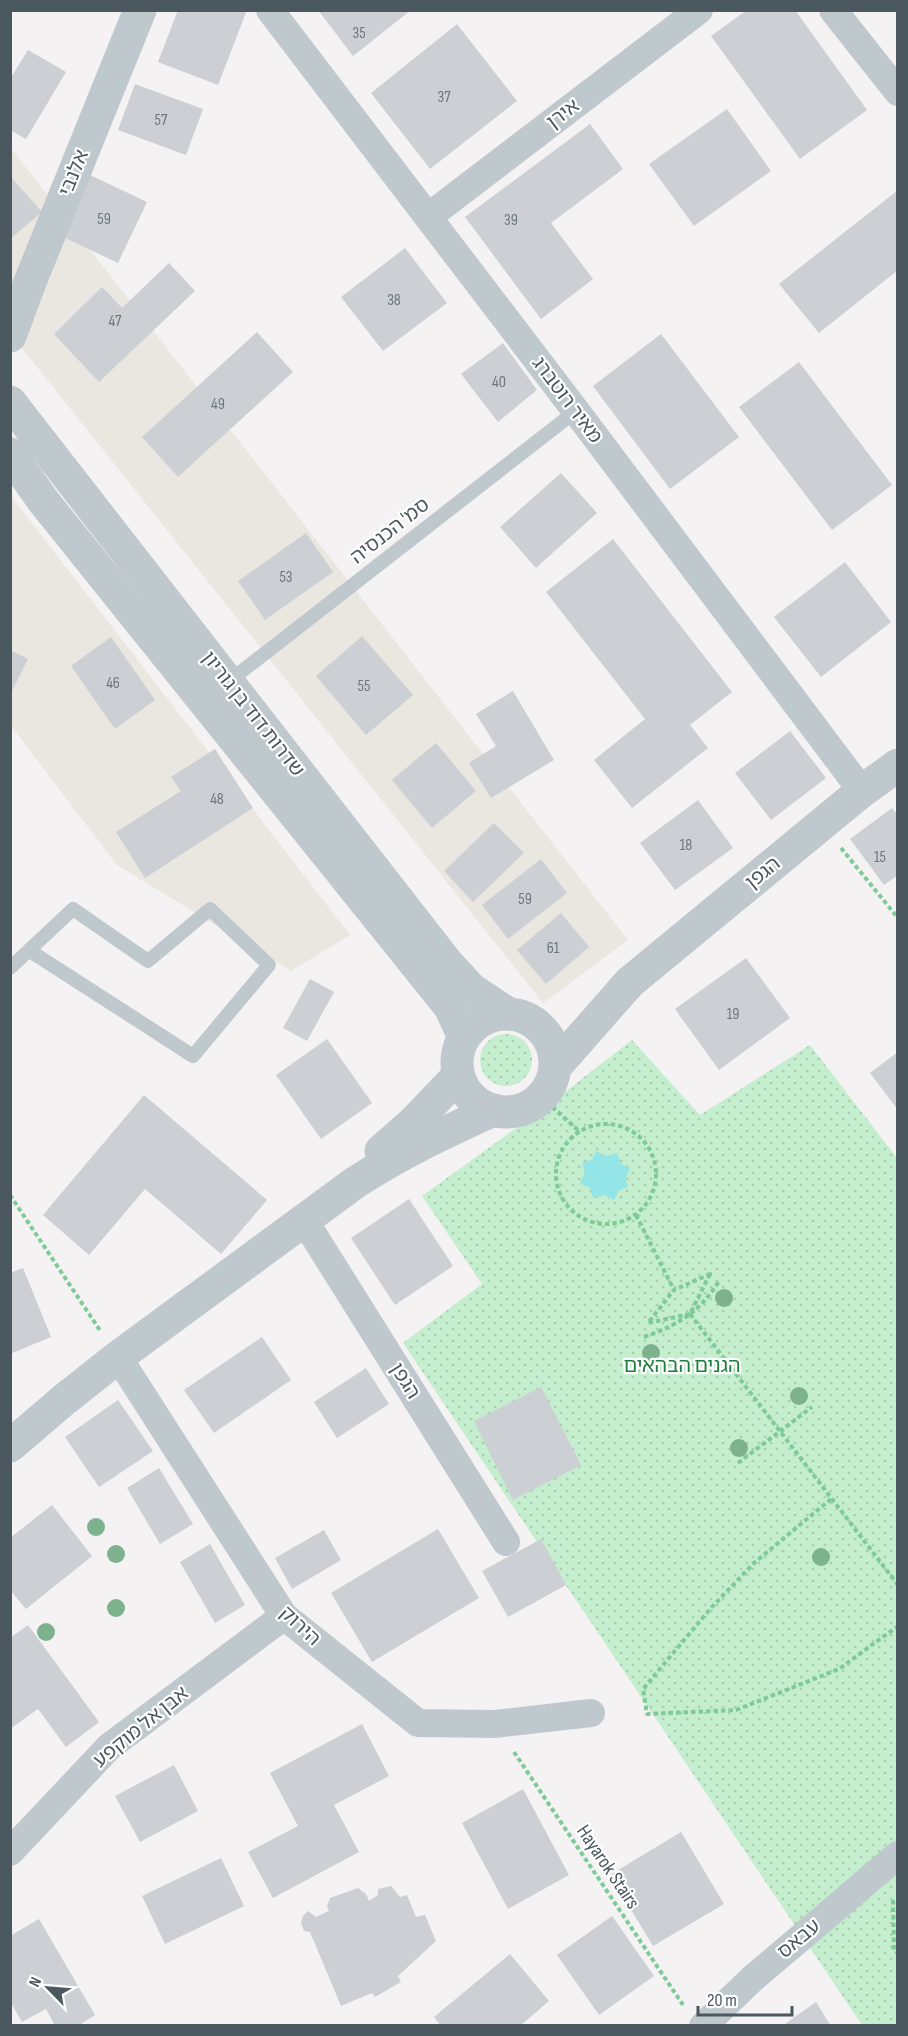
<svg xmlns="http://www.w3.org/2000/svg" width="908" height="2036" font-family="'Sofia Sans Condensed','Noto Sans Hebrew',sans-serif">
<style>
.commercial{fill:#eae6e0}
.grass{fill:url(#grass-dots)}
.water{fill:#94e5e8}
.building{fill:#ccd0d4}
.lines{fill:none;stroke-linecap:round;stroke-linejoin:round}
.path{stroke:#7eca98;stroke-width:4;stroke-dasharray:4.5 3;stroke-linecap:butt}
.service{stroke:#bfc8cd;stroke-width:14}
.minor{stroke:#bfc8cd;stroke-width:28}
.tertiary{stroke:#bfc8cd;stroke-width:33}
.tree{fill:#7eb28e}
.labels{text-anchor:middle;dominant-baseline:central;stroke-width:4.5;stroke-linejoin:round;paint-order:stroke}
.number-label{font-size:16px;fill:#6b767c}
.street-label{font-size:20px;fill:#4b585f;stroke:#fff}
.park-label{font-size:20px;fill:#1d7e3d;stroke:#fff}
</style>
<defs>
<pattern id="grass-dots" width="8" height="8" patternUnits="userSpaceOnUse" patternTransform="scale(1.5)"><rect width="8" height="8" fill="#c4eecd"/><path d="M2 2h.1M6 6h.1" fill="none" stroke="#aaceb2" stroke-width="1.8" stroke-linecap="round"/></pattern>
</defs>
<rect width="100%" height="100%" fill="#f4f2f2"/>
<!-- commercial -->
<g class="commercial">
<polygon points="10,147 628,940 543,1003 11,334"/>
<polygon points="11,496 350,935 291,971 117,865 11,726"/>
</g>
<!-- grass -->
<g class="grass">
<circle cx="506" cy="1060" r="26"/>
<polygon points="632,1040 700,1115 810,1045 897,1158 897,2025 862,2025 403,1343 482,1284 422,1196 548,1105"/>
</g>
<!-- water -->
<polygon class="water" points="596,1151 606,1156 617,1153 621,1164 630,1169 625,1179 628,1187 619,1190 614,1200 604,1195 593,1198 590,1188 580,1183 585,1173 582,1163 592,1160"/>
<!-- building -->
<g class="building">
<polygon points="178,10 247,10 218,85 158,62"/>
<polygon points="318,10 411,10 353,56"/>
<polygon points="747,10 795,10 867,110 800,159 711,36"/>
<polygon points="457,24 517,101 430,169 371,93"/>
<polygon points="28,50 66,72 26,139 10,130 10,79"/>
<polygon points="135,84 203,109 186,155 118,130"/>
<polygon points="727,109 771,171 694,226 649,164"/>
<polygon points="590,124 623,169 551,223 593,279 541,319 465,217"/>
<polygon points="90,175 147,202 118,263 61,236"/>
<polygon points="10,176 42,212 10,239"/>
<polygon points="898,190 898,270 819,333 779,284"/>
<polygon points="405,248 447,303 383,351 341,297"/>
<polygon points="169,263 195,291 99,382 54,334 102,287 122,308"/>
<polygon points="257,332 293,372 178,477 142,437"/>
<polygon points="661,334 739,437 670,489 593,386"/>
<polygon points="503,343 537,390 498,422 461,374"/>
<polygon points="799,362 892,485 832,530 739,407"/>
<polygon points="561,473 597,513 536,568 500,527"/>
<polygon points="306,533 333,572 265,620 238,581"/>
<polygon points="613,539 732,692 690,725 708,748 632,808 594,760 645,719 546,592"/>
<polygon points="845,562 891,622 821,677 774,617"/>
<polygon points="362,636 413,695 366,735 316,676"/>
<polygon points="111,637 155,700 115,729 71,666"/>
<polygon points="10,650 28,659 10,695"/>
<polygon points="513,691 554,760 491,798 469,763 496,746 476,714"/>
<polygon points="790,731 826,778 771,820 735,773"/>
<polygon points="436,743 476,791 432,828 392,780"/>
<polygon points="215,749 253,808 145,878 116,832 181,791 171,777"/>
<polygon points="698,800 733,848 675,890 640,843"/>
<polygon points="892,808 898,815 898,875 884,885 850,839"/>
<polygon points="494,823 524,853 473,902 444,871"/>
<polygon points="541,859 567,893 508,939 482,905"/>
<polygon points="561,913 589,947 546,984 517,950"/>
<polygon points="746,958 790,1018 719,1070 675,1009"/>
<polygon points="310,979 334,992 307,1041 283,1028"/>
<polygon points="327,1039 372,1103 321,1139 276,1075"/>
<polygon points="898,1052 898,1110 870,1073"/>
<polygon points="144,1095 267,1200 221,1254 145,1189 89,1255 43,1215"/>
<polygon points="409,1199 453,1266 395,1305 351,1238"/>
<polygon points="23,1268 51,1337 10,1354 10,1273"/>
<polygon points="262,1337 291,1380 214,1433 184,1390"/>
<polygon points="366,1368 389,1404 337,1438 314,1402"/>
<polygon points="541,1387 581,1465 513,1500 474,1421"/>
<polygon points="118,1400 153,1451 99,1487 65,1437"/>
<polygon points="159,1468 193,1524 160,1544 127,1488"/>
<polygon points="52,1505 92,1556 26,1609 10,1590 10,1538"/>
<polygon points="438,1529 479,1598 372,1662 331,1593"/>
<polygon points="324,1530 341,1560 292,1589 275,1558"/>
<polygon points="541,1539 566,1585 508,1617 482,1571"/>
<polygon points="210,1544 245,1605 215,1623 180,1562"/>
<polygon points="28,1625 99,1722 66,1747 38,1709 10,1729 10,1638"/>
<polygon points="362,1724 389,1776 334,1805 359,1852 273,1898 248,1852 298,1826 270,1773"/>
<polygon points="174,1765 198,1811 140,1842 115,1796"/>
<polygon points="523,1789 569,1875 508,1909 462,1823"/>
<polygon points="681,1832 724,1904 653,1946 610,1875"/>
<polygon points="221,1858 244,1906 165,1944 142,1896"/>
<polygon points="391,1886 400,1897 407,1895 416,1917 425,1915 436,1941 398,1976 401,1982 375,1997 372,1993 341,2006 310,1932 304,1931 301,1923 303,1916 308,1911 316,1917 329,1911 327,1906 330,1898 358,1888 366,1894 369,1901 378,1895 378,1889"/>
<polygon points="612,1916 654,1976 599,2015 557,1955"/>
<polygon points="39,1919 95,2015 78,2026 55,2026 46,2009 22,2022 10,2001 10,1936"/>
<polygon points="510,1954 549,2001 520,2026 441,2026 434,2017"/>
<polygon points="816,2002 831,2026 782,2026"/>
</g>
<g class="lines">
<!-- path -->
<g class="path">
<polyline points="841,848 898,918"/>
<polyline points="541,1097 579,1131"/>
<circle cx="606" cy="1174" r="50"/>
<polyline points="10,1195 101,1332"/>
<polyline points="636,1215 674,1290"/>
<polygon points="710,1274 690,1314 648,1323 674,1290"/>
<polyline points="690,1314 898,1585"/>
<path d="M644,1337C678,1325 700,1312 719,1281"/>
<polyline points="738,1463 812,1407"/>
<polyline points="831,1499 754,1563 710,1609 643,1689 647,1714 736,1710 839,1669 898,1626"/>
<polyline points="514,1752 683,2005"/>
<polyline points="893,1900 894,1951 898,1953"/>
</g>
<!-- service -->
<g class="service">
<polyline points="228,682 576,411"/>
<polyline points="10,968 73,909 148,961 210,909 269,965 193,1056 30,951"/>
</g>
<!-- minor -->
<g class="minor">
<polyline points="270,10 576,411 862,791"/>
<polyline points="833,10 898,92"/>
<polyline points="428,217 699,10"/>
<polyline points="304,1220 506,1542"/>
<polyline points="118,1357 284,1616 418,1723 495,1724 591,1713"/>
<polyline points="10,1852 109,1747 284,1616"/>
<polyline points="703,2026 752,1979 898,1855"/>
</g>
<!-- tertiary -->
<g class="tertiary">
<polyline points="10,336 30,282 140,10"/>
<polyline points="10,402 447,963 471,989 507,1013"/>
<polyline points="10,454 44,502 450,1007 464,1037"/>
<circle cx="506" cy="1063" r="49"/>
<polyline points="555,1067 630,982 862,791 898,765"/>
<polyline points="381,1151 414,1122 457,1077"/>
<path d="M10,1446L65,1399L118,1357L356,1182C401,1153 445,1132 494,1110"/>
</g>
</g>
<!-- trees -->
<g class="tree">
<circle cx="724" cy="1298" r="9"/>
<circle cx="651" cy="1353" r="9"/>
<circle cx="799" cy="1396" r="9"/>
<circle cx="739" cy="1448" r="9"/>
<circle cx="96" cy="1527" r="9"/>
<circle cx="116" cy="1554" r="9"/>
<circle cx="821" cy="1557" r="9"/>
<circle cx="116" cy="1608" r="9"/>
<circle cx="46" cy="1632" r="9"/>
</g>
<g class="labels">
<!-- number labels -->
<g class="number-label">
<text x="359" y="33">35</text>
<text x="444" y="97">37</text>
<text x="161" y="120">57</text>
<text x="104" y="219">59</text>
<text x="511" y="220">39</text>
<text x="394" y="300">38</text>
<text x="115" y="321">47</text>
<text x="499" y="382">40</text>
<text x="218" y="404">49</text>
<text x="286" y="577">53</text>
<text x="113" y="683">46</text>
<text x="364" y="686">55</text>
<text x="217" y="799">48</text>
<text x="686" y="845">18</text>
<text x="880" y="857">15</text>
<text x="525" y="899">59</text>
<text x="553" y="948">61</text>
<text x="733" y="1014">19</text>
</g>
<!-- street labels -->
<g class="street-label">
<text transform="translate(563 114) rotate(-37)">אירן</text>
<text transform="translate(74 173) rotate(-68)">אלנבי</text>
<text transform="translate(567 400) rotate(53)">מאיר רוטברג</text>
<text transform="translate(390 531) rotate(-38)">סמ' הכנסיה</text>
<text transform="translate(253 714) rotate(52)">שדרות דוד בן גוריון</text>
<text transform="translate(763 873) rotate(-39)">הגפן</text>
<text transform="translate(405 1381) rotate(58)">הגפן</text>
<text transform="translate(300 1626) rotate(43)">הירוק</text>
<text transform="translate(141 1727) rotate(-39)">אבן אל מוקפע</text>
<text transform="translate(608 1867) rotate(56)">Hayarok Stairs</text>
<text transform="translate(799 1939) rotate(-40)">עבאס</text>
</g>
<!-- park labels -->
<g class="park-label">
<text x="682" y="1366">הגנים הבהאים</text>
</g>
</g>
<!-- border -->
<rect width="908" height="2036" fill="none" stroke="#4b585f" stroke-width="24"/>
<!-- north arrow -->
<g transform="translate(48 1988) rotate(295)" stroke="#ffffff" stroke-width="4.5" paint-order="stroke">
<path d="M0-4.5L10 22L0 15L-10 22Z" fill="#4b585f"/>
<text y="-9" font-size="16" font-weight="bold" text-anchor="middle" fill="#4b585f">N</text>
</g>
<!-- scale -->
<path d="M698 2006v9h94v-9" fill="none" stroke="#4b585f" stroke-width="3"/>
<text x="707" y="2006" font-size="18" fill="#4b585f" stroke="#ffffff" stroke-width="4.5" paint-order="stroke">20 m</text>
</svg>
